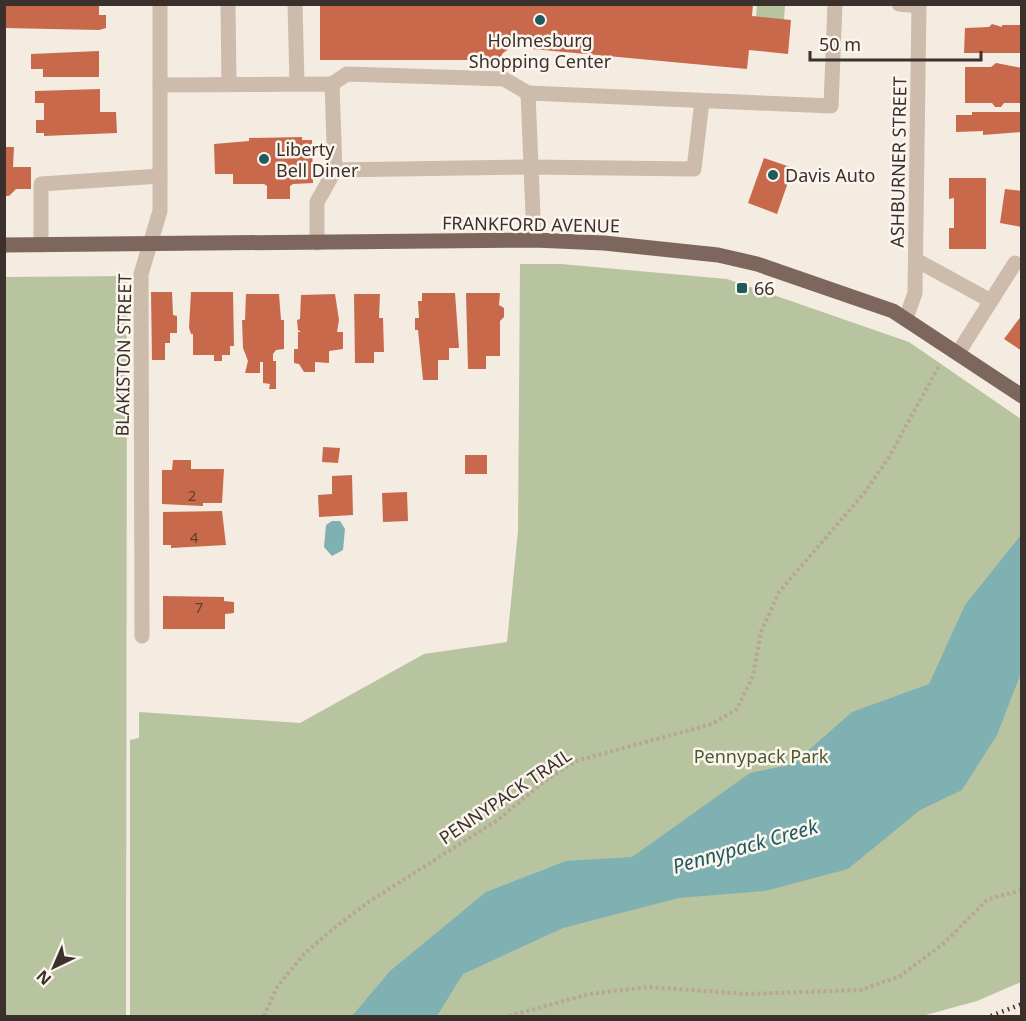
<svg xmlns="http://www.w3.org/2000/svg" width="1026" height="1021" font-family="'Noto Sans',sans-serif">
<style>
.green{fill:#b8c4a0}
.water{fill:#7fb0b2}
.building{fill:#c8694b}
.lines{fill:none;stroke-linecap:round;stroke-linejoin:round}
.path{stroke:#b9a596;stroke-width:4;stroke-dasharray:3 3;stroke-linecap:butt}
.minor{stroke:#cdbbac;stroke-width:15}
.major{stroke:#7d675c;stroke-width:15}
.rail{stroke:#3b302b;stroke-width:4.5;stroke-dasharray:1.5 4.5;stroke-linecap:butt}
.poi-dot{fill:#1f5a5e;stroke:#fbf5ee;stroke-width:2}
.labels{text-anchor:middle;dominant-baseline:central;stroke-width:5;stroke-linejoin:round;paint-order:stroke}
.number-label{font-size:15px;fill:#5e3e33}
.poi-label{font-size:18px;fill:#3b302b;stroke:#fbf5ee;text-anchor:start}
.street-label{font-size:18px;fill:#3b302b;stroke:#fbf5ee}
.park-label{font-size:18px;fill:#4a5a2e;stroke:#fbf5ee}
.water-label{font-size:20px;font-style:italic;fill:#1f5a5e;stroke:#fbf5ee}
</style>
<rect width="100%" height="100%" fill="#f4ebe1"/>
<!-- green -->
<g class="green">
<polygon points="757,5 785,5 784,20 756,17"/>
<polygon points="520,264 561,264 727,279 909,342 1021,419 1021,982 977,1001 922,1016 130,1016 130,740 139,738 139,712 300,723 424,654 507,642 518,531"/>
<polygon points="127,276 126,1016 5,1016 5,277"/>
</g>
<!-- water -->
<g class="water">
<polygon points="332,521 340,521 345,529 343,550 332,556 324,547 326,525"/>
<polygon points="1021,535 1021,673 997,735 962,790 920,810 848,869 765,891 679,898 563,928 463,974 437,1016 352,1016 390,971 486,892 566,861 632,857 750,773 793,764 852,712 929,684 965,605"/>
</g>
<!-- building -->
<g class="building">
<polygon points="99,4 99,15 106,15 106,28 99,30 5,28 5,6"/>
<polygon points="320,4 753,4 752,16 791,20 788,54 749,50 747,69 511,47 502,54 502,60 320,60"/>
<polygon points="992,24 1002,27 1002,25 1022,25 1022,53 964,53 965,28 989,27"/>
<polygon points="99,51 99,77 43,77 43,69 31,69 31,54"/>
<polygon points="996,63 1022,68 1022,103 1004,103 1001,107 995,107 992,103 965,103 965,67 991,67"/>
<polygon points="100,89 100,112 116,112 117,133 44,136 44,133 36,133 36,120 44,120 44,103 35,103 35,91"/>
<polygon points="972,112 1022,112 1021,132 983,135 983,131 956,132 956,115 972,115"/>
<polygon points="302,137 302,140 312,140 313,183 293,184 290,186 290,199 267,199 267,186 264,184 233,184 233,174 215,174 214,144 249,141 249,138"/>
<polygon points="4,147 14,147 13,167 31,167 31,189 16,189 9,196 4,196"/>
<polygon points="764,158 793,168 777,214 748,203"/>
<polygon points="949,178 986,178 986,249 949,249 949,228 954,228 954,198 949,199"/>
<polygon points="1005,189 1022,191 1022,227 1000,223"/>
<polygon points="151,292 172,292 173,315 177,316 177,333 170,333 170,343 165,343 165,360 152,360"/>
<polygon points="191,292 233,292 234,346 230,346 230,355 222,355 222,361 214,361 214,355 193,355 193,334 191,334 189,328"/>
<polygon points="422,293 455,293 459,348 449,348 449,360 438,360 438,380 423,380 418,330 415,330 415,318 419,318 418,301 422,301"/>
<polygon points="466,293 500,293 499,305 504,308 504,317 500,321 500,356 486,356 486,369 468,369"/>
<polygon points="246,294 279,294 281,320 284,320 284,349 276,350 273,354 273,361 276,361 276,389 269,389 270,384 263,383 263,362 260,362 260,373 245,373 248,361 243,348 242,320 245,320"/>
<polygon points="335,294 339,320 337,332 343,332 343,349 329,351 329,363 315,362 315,372 304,372 299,364 294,363 294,349 298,349 298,332 301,332 298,330 297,320 300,319 301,295"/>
<polygon points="354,294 380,294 379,318 383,318 384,352 374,352 374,363 355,363"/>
<polygon points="1022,315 1022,351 1004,339"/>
<polygon points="323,447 340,448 338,463 322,462"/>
<rect x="465" y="455" width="22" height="19"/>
<polygon points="173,460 191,460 191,469 224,469 222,503 203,503 203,506 162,504 162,470 172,470"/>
<polygon points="352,475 353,515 319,517 318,495 332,494 332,476"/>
<polygon points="407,492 408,521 383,522 382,493"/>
<polygon points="222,511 226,545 171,548 171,545 163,545 163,512"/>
<polygon points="163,596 224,597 224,601 234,602 234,613 225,614 225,629 163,629"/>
</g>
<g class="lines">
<!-- path -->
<g class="path">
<polyline points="264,1016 277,987 304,954 333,929 367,903 499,819 546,780 576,761 712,724 737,709 753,676 761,632 779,592 865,492 889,457 940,364"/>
<polyline points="509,1016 589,994 649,987 746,994 861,990 900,976 943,944 988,899 1022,890"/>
</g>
<!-- minor -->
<g class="minor">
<polyline points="228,4 229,84"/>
<polyline points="295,4 297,84"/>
<polyline points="899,4 919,6"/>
<polyline points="332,84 347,74 504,79 528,93"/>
<polyline points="160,85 332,84 335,170 531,167 694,169 702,101"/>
<polyline points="534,240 528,93 831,106 835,4"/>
<polyline points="317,243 317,202 335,170"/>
<polyline points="41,245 41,184 160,176"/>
<polyline points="916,260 991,301"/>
<polyline points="906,318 915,293 919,4"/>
<polyline points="958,353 1015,263"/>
<polyline points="142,636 141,274 160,211 160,4"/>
</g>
<!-- major -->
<polyline class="major" points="4,245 534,240 604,243 718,255 757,264 893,311 1022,396"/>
<!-- rail -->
<polyline class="rail" points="991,1016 1022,1004"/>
</g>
<!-- markers -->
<g class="poi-dot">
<circle cx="540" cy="20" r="6"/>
<circle cx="264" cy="159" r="6"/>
<circle cx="773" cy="175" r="6"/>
<rect x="736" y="282" width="12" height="12" rx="3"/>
</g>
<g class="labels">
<!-- number labels -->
<g class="number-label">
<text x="192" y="495">2</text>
<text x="194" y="537">4</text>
<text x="199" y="607">7</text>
</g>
<!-- poi labels -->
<g class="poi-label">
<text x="540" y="40" text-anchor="middle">Holmesburg<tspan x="540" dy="21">Shopping Center</tspan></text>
<text x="276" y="149">Liberty<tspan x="276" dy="21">Bell Diner</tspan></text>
<text x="785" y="175">Davis Auto</text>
<text x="754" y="288">66</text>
</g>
<!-- street labels -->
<g class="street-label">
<text transform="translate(898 162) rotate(-89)">ASHBURNER STREET</text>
<text transform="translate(531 224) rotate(1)">FRANKFORD AVENUE</text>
<text transform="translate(123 355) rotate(-89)">BLAKISTON STREET</text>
<text transform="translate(505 796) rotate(-34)">PENNYPACK TRAIL</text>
</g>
<!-- park labels -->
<g class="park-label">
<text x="761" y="756">Pennypack Park</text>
</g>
<!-- water labels -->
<g class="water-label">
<text transform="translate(745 846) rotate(-16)">Pennypack Creek</text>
</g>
</g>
<!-- border -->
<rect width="1026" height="1021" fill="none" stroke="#3b302b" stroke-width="12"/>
<!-- north arrow -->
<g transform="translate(54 967) rotate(224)" stroke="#fbf5ee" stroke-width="4.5" paint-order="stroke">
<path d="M0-4.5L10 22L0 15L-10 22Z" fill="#3b302b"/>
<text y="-9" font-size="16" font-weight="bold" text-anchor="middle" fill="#3b302b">N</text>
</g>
<!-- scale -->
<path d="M810 51v9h171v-9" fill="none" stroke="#3b302b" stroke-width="3"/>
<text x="819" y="51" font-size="18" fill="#3b302b" stroke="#fbf5ee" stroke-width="4.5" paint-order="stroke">50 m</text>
</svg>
